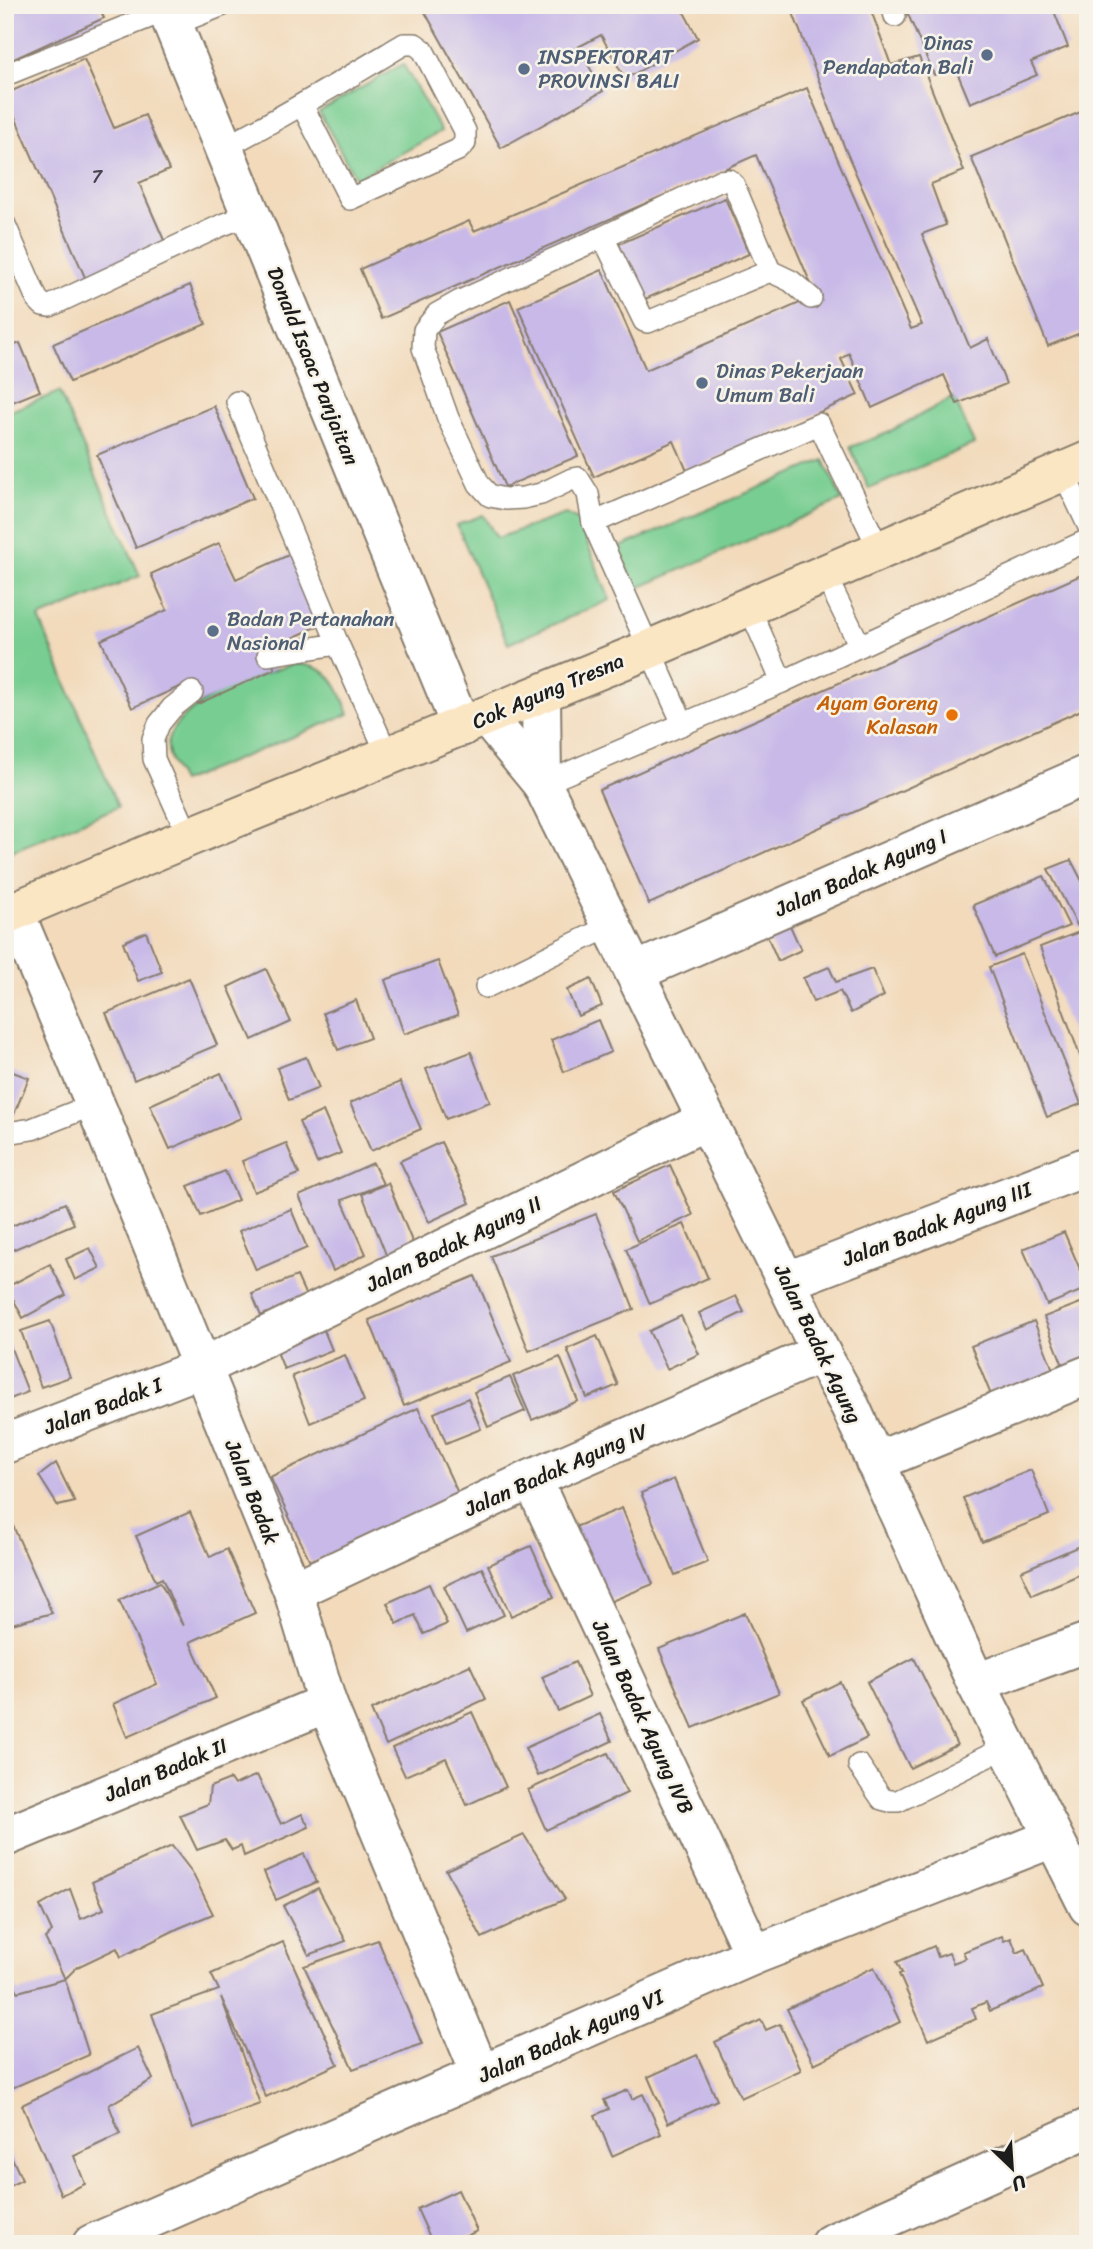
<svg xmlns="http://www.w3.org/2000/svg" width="1093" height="2249" font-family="Sriracha,sans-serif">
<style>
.green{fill:#78ce92;stroke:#4a7557;stroke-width:2}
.building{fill:#c8b9e8}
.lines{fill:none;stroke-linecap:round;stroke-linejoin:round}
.service-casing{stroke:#877b6c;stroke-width:24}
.minor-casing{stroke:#877b6c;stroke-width:42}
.tertiary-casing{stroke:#877b6c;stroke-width:42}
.secondary-casing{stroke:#877b6c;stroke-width:42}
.service{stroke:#fff;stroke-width:21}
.minor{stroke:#fff;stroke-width:38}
.tertiary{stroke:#fff;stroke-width:38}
.secondary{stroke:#fbe6c4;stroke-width:38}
.service-dot{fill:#5c6f8a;stroke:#f7f3e8;stroke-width:2.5}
.food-dot{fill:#e8710a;stroke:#f7f3e8;stroke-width:2.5}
.labels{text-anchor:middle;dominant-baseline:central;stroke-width:5;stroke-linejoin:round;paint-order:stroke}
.number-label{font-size:18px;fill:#47434f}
.service-label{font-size:21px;fill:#4e5e75;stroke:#f7f3e8;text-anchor:start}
.street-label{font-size:21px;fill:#1c1c1c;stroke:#f7f3e8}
.food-label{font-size:21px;fill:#c56008;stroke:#f7f3e8;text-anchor:end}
</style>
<rect width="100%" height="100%" fill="#f7f3e8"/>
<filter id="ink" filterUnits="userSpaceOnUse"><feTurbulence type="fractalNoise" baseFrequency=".0143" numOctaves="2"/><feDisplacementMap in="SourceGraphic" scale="14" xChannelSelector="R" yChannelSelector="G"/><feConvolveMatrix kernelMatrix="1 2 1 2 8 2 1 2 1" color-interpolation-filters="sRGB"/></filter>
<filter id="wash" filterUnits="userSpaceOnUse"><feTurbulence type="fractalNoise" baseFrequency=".00686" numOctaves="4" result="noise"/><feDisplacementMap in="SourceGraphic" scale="28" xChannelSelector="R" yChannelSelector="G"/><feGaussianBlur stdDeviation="1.57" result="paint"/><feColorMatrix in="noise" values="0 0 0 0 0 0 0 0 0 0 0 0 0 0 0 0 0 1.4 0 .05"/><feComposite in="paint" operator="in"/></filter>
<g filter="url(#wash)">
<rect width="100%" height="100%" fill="#f2dabb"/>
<!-- green -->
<g class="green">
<polygon points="403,64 441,131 356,179 319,112"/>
<polygon points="59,392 140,576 39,618 118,807 5,854 5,413"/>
<polygon points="954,397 974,444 869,489 850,447 883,435"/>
<polygon points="824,460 842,500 636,589 618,548"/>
<polygon points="565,514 578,520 610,600 508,644 457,525 483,515 497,538"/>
<path d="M294,664C331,665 337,684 349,714L181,782C175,770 166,754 168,741C175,704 263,673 294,664Z"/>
</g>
<g id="blocks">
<!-- building -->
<g class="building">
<polygon points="5,5 98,5 104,18 5,63"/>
<polygon points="421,5 680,5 698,38 625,79 601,35 578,47 603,91 501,148"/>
<polygon points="790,5 869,5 891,65 919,57 964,171 931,184 946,225 922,234 970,348 988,339 1006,384 957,404 944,375 872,408 849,353 841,359 858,395 687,471 674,441 594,477 518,307 602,270 646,370 816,296 756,155 381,319 360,269 469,221 474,231 807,88 911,329 922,325 846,151"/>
<polygon points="904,5 1067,5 1054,11 1068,47 1031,62 1037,75 970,103 955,67 934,75"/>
<polygon points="84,59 114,128 145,115 169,170 139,183 167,247 87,282 5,94"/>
<polygon points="1088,109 1088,330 1048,346 971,157"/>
<polygon points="725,198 749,254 643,300 619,244"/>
<polygon points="190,285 206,324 70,382 53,344"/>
<polygon points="510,300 578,456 505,487 437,332"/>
<polygon points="20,343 40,391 5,405 5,349"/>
<polygon points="214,406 253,498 136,548 97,455"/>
<polygon points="219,543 236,579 293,553 325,623 266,650 275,669 198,704 188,683 132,708 101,640 167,610 151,574"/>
<polygon points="1088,572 1088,707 649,904 599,790"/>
<polygon points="1071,860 1082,881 1088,879 1088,923 1078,927 1048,869"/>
<polygon points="1044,876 1069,926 995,957 973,905"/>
<polygon points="788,921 801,950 778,961 765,931"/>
<polygon points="146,932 162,972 138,981 123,942"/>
<polygon points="1079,932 1088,956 1087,1075 1040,947"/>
<polygon points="1022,954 1081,1104 1047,1117 989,967"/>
<polygon points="438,961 458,1015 404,1034 385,980"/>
<polygon points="829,967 836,982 872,969 884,996 851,1013 840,991 813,1002 803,978"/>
<polygon points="266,969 291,1022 252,1040 228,987"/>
<polygon points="189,978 217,1045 134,1080 106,1013"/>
<polygon points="591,979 602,1006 578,1016 567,990"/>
<polygon points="356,1000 370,1038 338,1050 323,1013"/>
<polygon points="598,1020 611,1052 564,1072 551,1040"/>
<polygon points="471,1052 490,1102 446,1119 426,1069"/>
<polygon points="306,1057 319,1088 289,1100 277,1068"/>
<polygon points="5,1069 29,1078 5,1136"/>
<polygon points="221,1073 241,1118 170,1149 150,1105"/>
<polygon points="400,1082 421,1129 371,1151 350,1103"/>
<polygon points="323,1111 341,1153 317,1163 299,1122"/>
<polygon points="441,1142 470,1203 429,1222 400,1161"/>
<polygon points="286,1143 299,1174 254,1192 242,1161"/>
<polygon points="373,1163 383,1184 342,1200 366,1254 333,1271 299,1196"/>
<polygon points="670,1165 693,1215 637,1241 614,1191"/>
<polygon points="225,1171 238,1200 201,1216 188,1186"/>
<polygon points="388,1183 416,1251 389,1262 362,1194"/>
<polygon points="65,1203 74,1224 5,1253 5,1229"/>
<polygon points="291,1209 307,1248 256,1270 239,1231"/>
<polygon points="596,1214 634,1309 529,1351 491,1256"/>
<polygon points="684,1224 708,1278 650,1304 626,1249"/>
<polygon points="1064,1232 1088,1288 1047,1305 1023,1249"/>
<polygon points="90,1248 100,1268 75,1280 66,1259"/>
<polygon points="50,1264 66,1295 23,1318 7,1287"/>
<polygon points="297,1276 306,1296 261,1316 252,1294"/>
<polygon points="475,1276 511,1362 404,1406 369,1320"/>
<polygon points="736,1296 744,1312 707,1330 699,1313"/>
<polygon points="1088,1300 1088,1365 1066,1373 1044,1317"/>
<polygon points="681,1316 699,1354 667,1369 649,1331"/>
<polygon points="319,1318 332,1350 284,1369 271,1337"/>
<polygon points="50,1321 70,1377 41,1387 21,1331"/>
<polygon points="1034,1321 1055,1375 993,1400 971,1346"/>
<polygon points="5,1333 28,1392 5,1401"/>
<polygon points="597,1336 618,1385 587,1398 567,1349"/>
<polygon points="345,1355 364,1401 310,1423 292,1376"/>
<polygon points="560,1357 578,1401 532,1420 513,1376"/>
<polygon points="510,1377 525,1411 488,1427 474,1392"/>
<polygon points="468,1398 481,1429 446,1443 434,1413"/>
<polygon points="418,1408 458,1493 311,1563 270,1477"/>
<polygon points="56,1463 75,1502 58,1506 39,1476"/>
<polygon points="1031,1470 1049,1515 982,1542 963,1498"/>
<polygon points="674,1479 708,1562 675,1575 641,1493"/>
<polygon points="5,1508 52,1613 8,1625 5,1617"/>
<polygon points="622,1508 653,1584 602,1605 570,1529"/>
<polygon points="190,1512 210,1557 227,1549 255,1613 190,1642 216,1698 127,1737 113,1704 157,1684 119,1600 160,1582 183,1626 162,1578 156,1581 136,1536"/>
<polygon points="1084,1544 1088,1552 1088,1571 1032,1595 1021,1571"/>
<polygon points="531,1546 554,1597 511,1616 488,1565"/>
<polygon points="482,1568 504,1615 466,1633 444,1586"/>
<polygon points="429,1584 447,1624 424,1634 415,1615 397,1624 387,1603"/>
<polygon points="745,1613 779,1693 693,1728 659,1649"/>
<polygon points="914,1658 957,1745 910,1768 867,1682"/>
<polygon points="575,1662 590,1696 558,1711 542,1677"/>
<polygon points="470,1665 486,1699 386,1745 371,1710"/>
<polygon points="840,1682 867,1738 830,1756 803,1700"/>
<polygon points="472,1712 506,1787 467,1805 446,1758 405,1776 392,1748"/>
<polygon points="600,1714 612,1741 538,1776 525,1748"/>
<polygon points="608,1753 627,1793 546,1830 528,1790"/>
<polygon points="257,1775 281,1824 302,1814 309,1827 244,1856 241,1846 232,1850 225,1840 197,1850 180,1815 208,1804 210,1787 230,1779 234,1785"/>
<polygon points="524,1835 565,1899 482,1938 446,1870"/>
<polygon points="172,1846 192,1872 213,1914 179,1928 121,1957 117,1948 77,1967 65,1979 45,1938 52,1932 40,1906 70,1889 81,1919 104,1909 92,1882"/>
<polygon points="304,1854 317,1882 276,1900 264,1872"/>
<polygon points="318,1888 346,1941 309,1955 283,1906"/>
<polygon points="1002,1936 1004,1941 1011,1938 1017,1953 1026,1949 1043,1988 990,2011 986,2002 972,2008 976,2019 928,2040 899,1974 902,1973 897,1962 934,1946 938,1957 949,1953 953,1963 966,1958 963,1952"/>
<polygon points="378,1940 422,2044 353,2069 304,1966"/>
<polygon points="283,1942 338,2064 266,2097 221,1997 260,2104 193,2128 152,2014 219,1990 211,1974"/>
<polygon points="5,1965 18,1992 65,1979 89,2055 5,2091"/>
<polygon points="874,1967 900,2022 814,2064 787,2009"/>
<polygon points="761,2020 766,2030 780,2024 801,2070 741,2098 715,2042"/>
<polygon points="138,2048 153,2079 109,2105 120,2134 74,2156 85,2184 61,2195 22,2105"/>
<polygon points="697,2055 717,2100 668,2123 648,2077"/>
<polygon points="628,2090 632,2099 643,2094 661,2134 612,2156 595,2115 609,2109 604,2100"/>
<polygon points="5,2142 22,2180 5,2188"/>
<polygon points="458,2190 477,2231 450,2244 433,2244 417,2209"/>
</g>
</g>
</g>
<g filter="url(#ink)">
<use href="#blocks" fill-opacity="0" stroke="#877b6c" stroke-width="2"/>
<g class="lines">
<defs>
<g id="service">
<polyline points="892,5 895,16"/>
<polyline points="173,25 223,5"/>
<polyline points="5,75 167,10"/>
<path d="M223,148C285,116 344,80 404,44H415L423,50L465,131V143L458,150L350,199L302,105"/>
<polyline points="5,225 37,299 43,305 50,306 220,226 251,214"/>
<polyline points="603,237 644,321 648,322 770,271"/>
<polyline points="237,402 338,644 388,756"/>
<polyline points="1063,472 1088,525"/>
<polyline points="593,523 588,494 578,478 572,479 541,494 523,498 506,499 490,496 479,484 448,418 423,348 424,330 437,314 460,301 603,237 719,181 729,180 734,185 770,271 791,281 811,298"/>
<polyline points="825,575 860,646"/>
<polyline points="749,607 782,682"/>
<polyline points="268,655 338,644"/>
<polyline points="683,724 593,523 819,424 880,551"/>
<polyline points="542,784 782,682 1088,540"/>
<polyline points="189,837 154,759 153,739 159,724 172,708 192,692"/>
<polyline points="486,987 612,925"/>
<polyline points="7,1133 32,1129 95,1104"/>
<polyline points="859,1765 882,1799 890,1801 898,1801 1008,1746"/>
</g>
<g id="minor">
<polyline points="541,695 542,784"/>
<polyline points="486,716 542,784 821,1353 850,1406 976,1683 1088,1906"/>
<polyline points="14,911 95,1104 293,1591 327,1703 481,2075"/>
<polyline points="635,972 1088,774"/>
<polyline points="787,1281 1088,1166"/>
<polyline points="5,1444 201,1368 707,1120"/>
<polyline points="875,1462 1088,1375"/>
<polyline points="532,1479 754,1955"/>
<polyline points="293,1591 532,1479 821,1353"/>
<polyline points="976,1683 1088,1642"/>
<polyline points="5,1837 327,1703"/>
<polyline points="92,2244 754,1955 1053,1838"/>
<polyline points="830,2244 1088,2128"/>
</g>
<polyline id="tertiary" points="165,5 461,727"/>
<polyline id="secondary" points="5,915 189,837 650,649 1088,461"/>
</defs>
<!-- service casing -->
<use href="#service" class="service-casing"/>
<!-- minor casing -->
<use href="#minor" class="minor-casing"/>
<!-- tertiary casing -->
<use href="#tertiary" class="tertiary-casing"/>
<!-- secondary casing -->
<use href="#secondary" class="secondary-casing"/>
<!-- service -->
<use href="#service" class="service"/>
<!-- minor -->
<use href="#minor" class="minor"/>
<!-- tertiary -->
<use href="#tertiary" class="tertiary"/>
<!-- secondary -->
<use href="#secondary" class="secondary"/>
</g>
</g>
<!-- markers -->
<g class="service-dot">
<circle cx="987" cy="55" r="7"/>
<circle cx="524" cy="69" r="7"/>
<circle cx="702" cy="383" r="7"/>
<circle cx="213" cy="631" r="7"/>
</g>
<circle class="food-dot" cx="952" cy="715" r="7"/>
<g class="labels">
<!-- number labels -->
<g class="number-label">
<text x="97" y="177">7</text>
</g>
<!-- service labels -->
<g class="service-label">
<text x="973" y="43" text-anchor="end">Dinas<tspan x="973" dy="24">Pendapatan Bali</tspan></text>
<text x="538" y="57">INSPEKTORAT<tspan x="538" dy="24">PROVINSI BALI</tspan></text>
<text x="716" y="371">Dinas Pekerjaan<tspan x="716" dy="24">Umum Bali</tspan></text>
<text x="227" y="619">Badan Pertanahan<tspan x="227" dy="24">Nasional</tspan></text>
</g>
<!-- street labels -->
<g class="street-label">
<text transform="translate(313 366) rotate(68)">Donald Isaac Panjaitan</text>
<text transform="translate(548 691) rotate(-23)">Cok Agung Tresna</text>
<text transform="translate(861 873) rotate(-24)">Jalan Badak Agung I</text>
<text transform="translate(937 1224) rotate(-21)">Jalan Badak Agung III</text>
<text transform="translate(454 1244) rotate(-26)">Jalan Badak Agung II</text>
<text transform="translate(818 1344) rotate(64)">Jalan Badak Agung</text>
<text transform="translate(103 1406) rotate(-21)">Jalan Badak I</text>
<text transform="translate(556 1470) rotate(-24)">Jalan Badak Agung IV</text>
<text transform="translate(252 1492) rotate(68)">Jalan Badak</text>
<text transform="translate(643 1717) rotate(65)">Jalan Badak Agung IVB</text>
<text transform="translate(166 1770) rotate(-23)">Jalan Badak II</text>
<text transform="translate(571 2036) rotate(-24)">Jalan Badak Agung VI</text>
</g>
<!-- food labels -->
<g class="food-label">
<text x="938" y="703">Ayam Goreng<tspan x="938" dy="24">Kalasan</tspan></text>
</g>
</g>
<!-- margin -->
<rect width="1093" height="2249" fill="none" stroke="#f7f3e8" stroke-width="28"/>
<!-- north arrow -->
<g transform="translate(1012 2168) rotate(155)" stroke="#f7f3e8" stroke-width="5" paint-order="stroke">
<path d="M0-5L12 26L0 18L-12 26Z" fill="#1c1c1c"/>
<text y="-10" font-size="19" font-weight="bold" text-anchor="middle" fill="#1c1c1c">U</text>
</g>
</svg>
